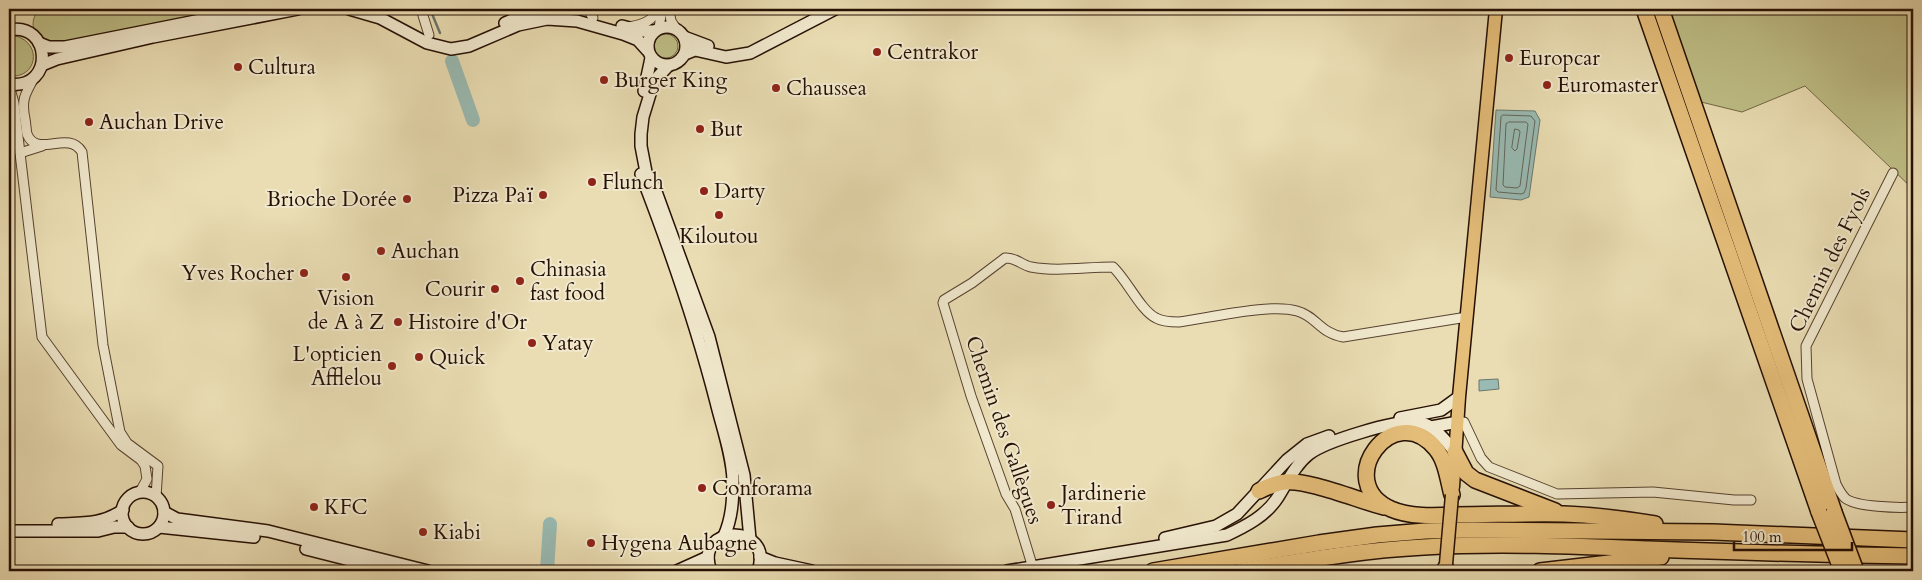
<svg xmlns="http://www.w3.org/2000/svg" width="1922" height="580" font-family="Cardo,serif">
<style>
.green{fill:#bfbf87;stroke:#726846}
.water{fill:#99bbb3;stroke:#6b776d}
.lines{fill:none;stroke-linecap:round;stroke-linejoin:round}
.shore{stroke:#60665c;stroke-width:1}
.stream{stroke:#6b776d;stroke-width:2.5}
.river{stroke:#99bbb3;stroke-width:14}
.street-casing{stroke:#574330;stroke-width:11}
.secondary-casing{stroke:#261004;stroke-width:14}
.primary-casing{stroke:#261004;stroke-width:15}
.highway-casing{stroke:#261004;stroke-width:18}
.street{stroke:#f1e9ce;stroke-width:9}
.secondary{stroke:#f1e9ce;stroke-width:11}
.primary{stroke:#e5be7a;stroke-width:12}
.highway{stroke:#e5be7a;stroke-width:15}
.primary-bridge-casing{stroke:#261004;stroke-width:15;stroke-linecap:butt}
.highway-bridge-casing{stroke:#261004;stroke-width:18;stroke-linecap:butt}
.primary-bridge{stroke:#e5be7a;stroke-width:12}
.highway-bridge{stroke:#e5be7a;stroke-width:15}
.poi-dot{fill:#8f2418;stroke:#f1e9ce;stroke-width:2}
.labels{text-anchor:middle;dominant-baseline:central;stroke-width:4;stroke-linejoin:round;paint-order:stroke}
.poi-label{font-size:21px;fill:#261004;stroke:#f1e9ce;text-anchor:start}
.street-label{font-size:21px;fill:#261004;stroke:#f1e9ce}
</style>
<rect width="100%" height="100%" fill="#eaddb3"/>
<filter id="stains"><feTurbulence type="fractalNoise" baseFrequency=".004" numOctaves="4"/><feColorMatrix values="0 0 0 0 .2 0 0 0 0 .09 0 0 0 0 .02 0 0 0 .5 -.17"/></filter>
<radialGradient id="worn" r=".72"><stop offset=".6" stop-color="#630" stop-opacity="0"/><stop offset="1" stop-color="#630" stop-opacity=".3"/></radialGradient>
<!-- green -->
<g class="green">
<path d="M40,9H236L81,39L39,43C33,29 29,20 40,9Z"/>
<polygon points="1666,9 1913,9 1913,189 1805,86 1742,112 1697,101"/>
<circle cx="666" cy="46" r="12"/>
<path d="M16,36C43,44 37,79 9,76V37Z"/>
</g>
<!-- water -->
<g class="water">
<polygon points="1496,110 1535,111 1540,120 1529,197 1521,200 1490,197"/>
<polygon points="1498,379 1499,389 1479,391 1479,380"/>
</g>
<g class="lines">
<!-- shore -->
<g class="shore">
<polygon points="1503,115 1531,116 1535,121 1526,188 1524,193 1521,194 1498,192 1496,190 1501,117"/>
<polygon points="1509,122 1526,122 1528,124 1520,186 1517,188 1505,187 1503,185 1506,124"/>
<polygon points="1515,129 1519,130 1520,132 1517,149 1515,151 1512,148"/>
</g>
<!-- stream -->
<polyline class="stream" points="430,9 440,33"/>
<!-- river -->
<g class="river">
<polyline points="452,61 473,120"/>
<polyline points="547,571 550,524"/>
</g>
<defs>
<g id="street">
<polyline points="421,9 429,35"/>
<polyline points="588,9 593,18"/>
<polyline points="669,9 671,21 677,30"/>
<path d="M628,27C641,25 653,22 657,9"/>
<polyline points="659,28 662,9"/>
<path d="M34,78C25,94 21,100 25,119C26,124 26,130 27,134C37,159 68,129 82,152L103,345L120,432L127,443L158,466L156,497"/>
<polyline points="9,85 14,103 42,337 121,445 141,460 145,466 147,479 140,492"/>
<polyline points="20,153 42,146"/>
<path d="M1893,173L1806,346L1807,379L1836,484C1838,488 1841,494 1845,498C1855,507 1899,508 1913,507"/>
<polyline points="1458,422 1464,422 1481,458 1489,467 1557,494 1653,492 1734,500 1751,500"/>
<path d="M1033,568L1015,509L1006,494L971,396L943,303L944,300L972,283L1005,258C1016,257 1021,265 1031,267C1057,272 1086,267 1113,267C1127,280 1141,311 1156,318C1163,322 1172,322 1179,322C1209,318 1271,303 1297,311C1316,316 1320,333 1343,337L1467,317"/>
</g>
<g id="secondary">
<polyline points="349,9 380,18 427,43 451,49 469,46 518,25 547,19 577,21 623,34 638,40 647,50"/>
<polyline points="505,23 522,16 555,11"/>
<polyline points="622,26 641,31 654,31"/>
<circle cx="667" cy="46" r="19"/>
<path d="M9,30C51,21 56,90 9,84"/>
<polyline points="684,37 708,46"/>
<polyline points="39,43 49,47 65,47 236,13"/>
<polyline points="685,54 695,50 726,57 750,53 835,9"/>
<polyline points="42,65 57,59 153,37 298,9"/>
<polyline points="668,66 654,81 643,117 641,134 641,146 646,172 655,189 709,337 744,475 750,539"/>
<polyline points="644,91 651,58"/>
<path d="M641,174C670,249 696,324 716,402C722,427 732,454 733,480C733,500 732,518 724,536"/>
<polyline points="1400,418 1441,410 1459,397"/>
<polyline points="1431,427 1458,422"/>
<circle cx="143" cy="513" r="21"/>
<polyline points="164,512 177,519 268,531 428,571"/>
<path d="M58,524C83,523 101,525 123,510"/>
<polyline points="159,527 254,537"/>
<polyline points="9,531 98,531 114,527 128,527"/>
<polyline points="1165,538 1216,526 1237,514 1287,460 1307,444 1329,436"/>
<polyline points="306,549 393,571"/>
<polyline points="760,557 775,563 812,571"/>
<polyline points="677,571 708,557"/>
<path d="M711,571C692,524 775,522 758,571"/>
<path d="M1007,571L1227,535C1246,526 1266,516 1278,497C1287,483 1295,465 1309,454C1326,441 1395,420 1417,422C1434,424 1445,440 1455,452"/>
<polyline points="1441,571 1446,564 1449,571"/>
</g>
<polyline id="primary" points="1453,487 1459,397 1496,9"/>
<g id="highway">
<polyline points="1644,9 1819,512"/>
<polyline points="1661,9 1834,512"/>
<polyline points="1455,452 1466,473 1475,480 1555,511"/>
<path d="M1259,491C1267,487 1276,483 1285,482C1307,479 1360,501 1384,507"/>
<path d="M1452,495C1448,480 1446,461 1436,449C1394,397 1331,482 1391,509C1409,517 1434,516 1454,515C1491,515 1528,513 1564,514C1595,515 1625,519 1655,524"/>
<polyline points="1153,571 1319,543 1377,535 1425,531 1473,530 1713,532 1913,540"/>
<path d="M1240,571C1301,561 1362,550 1424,547C1499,543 1573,546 1648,549C1736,552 1825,555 1913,556"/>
<polyline points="1540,571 1661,557"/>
</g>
</defs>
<!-- street casing -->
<use href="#street" class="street-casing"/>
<!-- secondary casing -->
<use href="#secondary" class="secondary-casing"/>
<!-- primary casing -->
<use href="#primary" class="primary-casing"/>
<!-- highway casing -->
<use href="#highway" class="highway-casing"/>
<!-- street -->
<use href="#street" class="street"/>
<!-- secondary -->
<use href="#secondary" class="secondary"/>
<!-- primary -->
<use href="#primary" class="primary"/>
<!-- highway -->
<use href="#highway" class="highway"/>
<defs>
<polyline id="primary-bridge" points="1446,564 1452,495"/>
<g id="highway-bridge">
<polyline points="1819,512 1842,571"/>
<polyline points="1834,512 1856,571"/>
</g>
</defs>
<!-- primary-bridge casing -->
<use href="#primary-bridge" class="primary-bridge-casing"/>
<!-- highway-bridge casing -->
<use href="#highway-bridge" class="highway-bridge-casing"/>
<!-- primary-bridge -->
<use href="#primary-bridge" class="primary-bridge"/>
<!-- highway-bridge -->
<use href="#highway-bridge" class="highway-bridge"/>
</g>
<!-- markers -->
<g class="poi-dot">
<circle cx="877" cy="52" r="5"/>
<circle cx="1509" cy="58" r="5"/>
<circle cx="238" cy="67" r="5"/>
<circle cx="604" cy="80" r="5"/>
<circle cx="1547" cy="85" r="5"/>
<circle cx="776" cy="88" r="5"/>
<circle cx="89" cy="122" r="5"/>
<circle cx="700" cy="129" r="5"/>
<circle cx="592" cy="182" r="5"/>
<circle cx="704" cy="191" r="5"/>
<circle cx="543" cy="195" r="5"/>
<circle cx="407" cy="199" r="5"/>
<circle cx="719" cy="215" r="5"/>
<circle cx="381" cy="251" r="5"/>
<circle cx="304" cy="273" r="5"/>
<circle cx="346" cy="277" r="5"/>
<circle cx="520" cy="281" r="5"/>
<circle cx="495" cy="289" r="5"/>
<circle cx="398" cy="322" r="5"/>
<circle cx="532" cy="343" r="5"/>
<circle cx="419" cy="357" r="5"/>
<circle cx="392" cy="366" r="5"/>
<circle cx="702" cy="488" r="5"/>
<circle cx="1051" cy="505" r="5"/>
<circle cx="314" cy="507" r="5"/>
<circle cx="423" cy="532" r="5"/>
<circle cx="591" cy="543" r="5"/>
</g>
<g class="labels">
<!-- poi labels -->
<g class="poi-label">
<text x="887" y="52">Centrakor</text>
<text x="1519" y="58">Europcar</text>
<text x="248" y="67">Cultura</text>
<text x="614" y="80">Burger King</text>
<text x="1557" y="85">Euromaster</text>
<text x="786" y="88">Chaussea</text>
<text x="99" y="122">Auchan Drive</text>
<text x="710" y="129">But</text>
<text x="602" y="182">Flunch</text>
<text x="714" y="191">Darty</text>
<text x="533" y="195" text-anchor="end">Pizza Paï</text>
<text x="397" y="199" text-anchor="end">Brioche Dorée</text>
<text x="719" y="236" text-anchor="middle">Kiloutou</text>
<text x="391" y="251">Auchan</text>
<text x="530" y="269">Chinasia<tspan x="530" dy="24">fast food</tspan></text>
<text x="294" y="273" text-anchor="end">Yves Rocher</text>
<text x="485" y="289" text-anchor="end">Courir</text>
<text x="346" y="298" text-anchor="middle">Vision<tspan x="346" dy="24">de A à Z</tspan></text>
<text x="408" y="322">Histoire d'Or</text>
<text x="542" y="343">Yatay</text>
<text x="382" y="354" text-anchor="end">L'opticien<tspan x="382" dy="24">Afflelou</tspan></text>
<text x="429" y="357">Quick</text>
<text x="712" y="488">Conforama</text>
<text x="1061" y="493">Jardinerie<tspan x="1061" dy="24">Tirand</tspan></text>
<text x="324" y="507">KFC</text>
<text x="433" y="532">Kiabi</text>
<text x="601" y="543">Hygena Aubagne</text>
</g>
<!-- street labels -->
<g class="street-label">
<text transform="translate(1830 260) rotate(-64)">Chemin des Fyols</text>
<text transform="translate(1004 430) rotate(71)">Chemin des Gallègues</text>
</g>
</g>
<!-- margin -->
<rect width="1922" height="580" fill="none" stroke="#eaddb3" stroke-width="30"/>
<rect x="10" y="10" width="1902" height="560" fill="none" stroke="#261004" stroke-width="2.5"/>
<rect x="15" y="15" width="1892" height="550" fill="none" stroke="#261004"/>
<!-- scale -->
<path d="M1734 542v8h118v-8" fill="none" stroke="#261004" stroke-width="2.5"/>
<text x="1742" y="542" font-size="15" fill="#261004" stroke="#f1e9ce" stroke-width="4" paint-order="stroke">100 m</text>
<rect width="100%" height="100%" filter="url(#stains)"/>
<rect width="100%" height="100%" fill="url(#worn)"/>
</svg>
